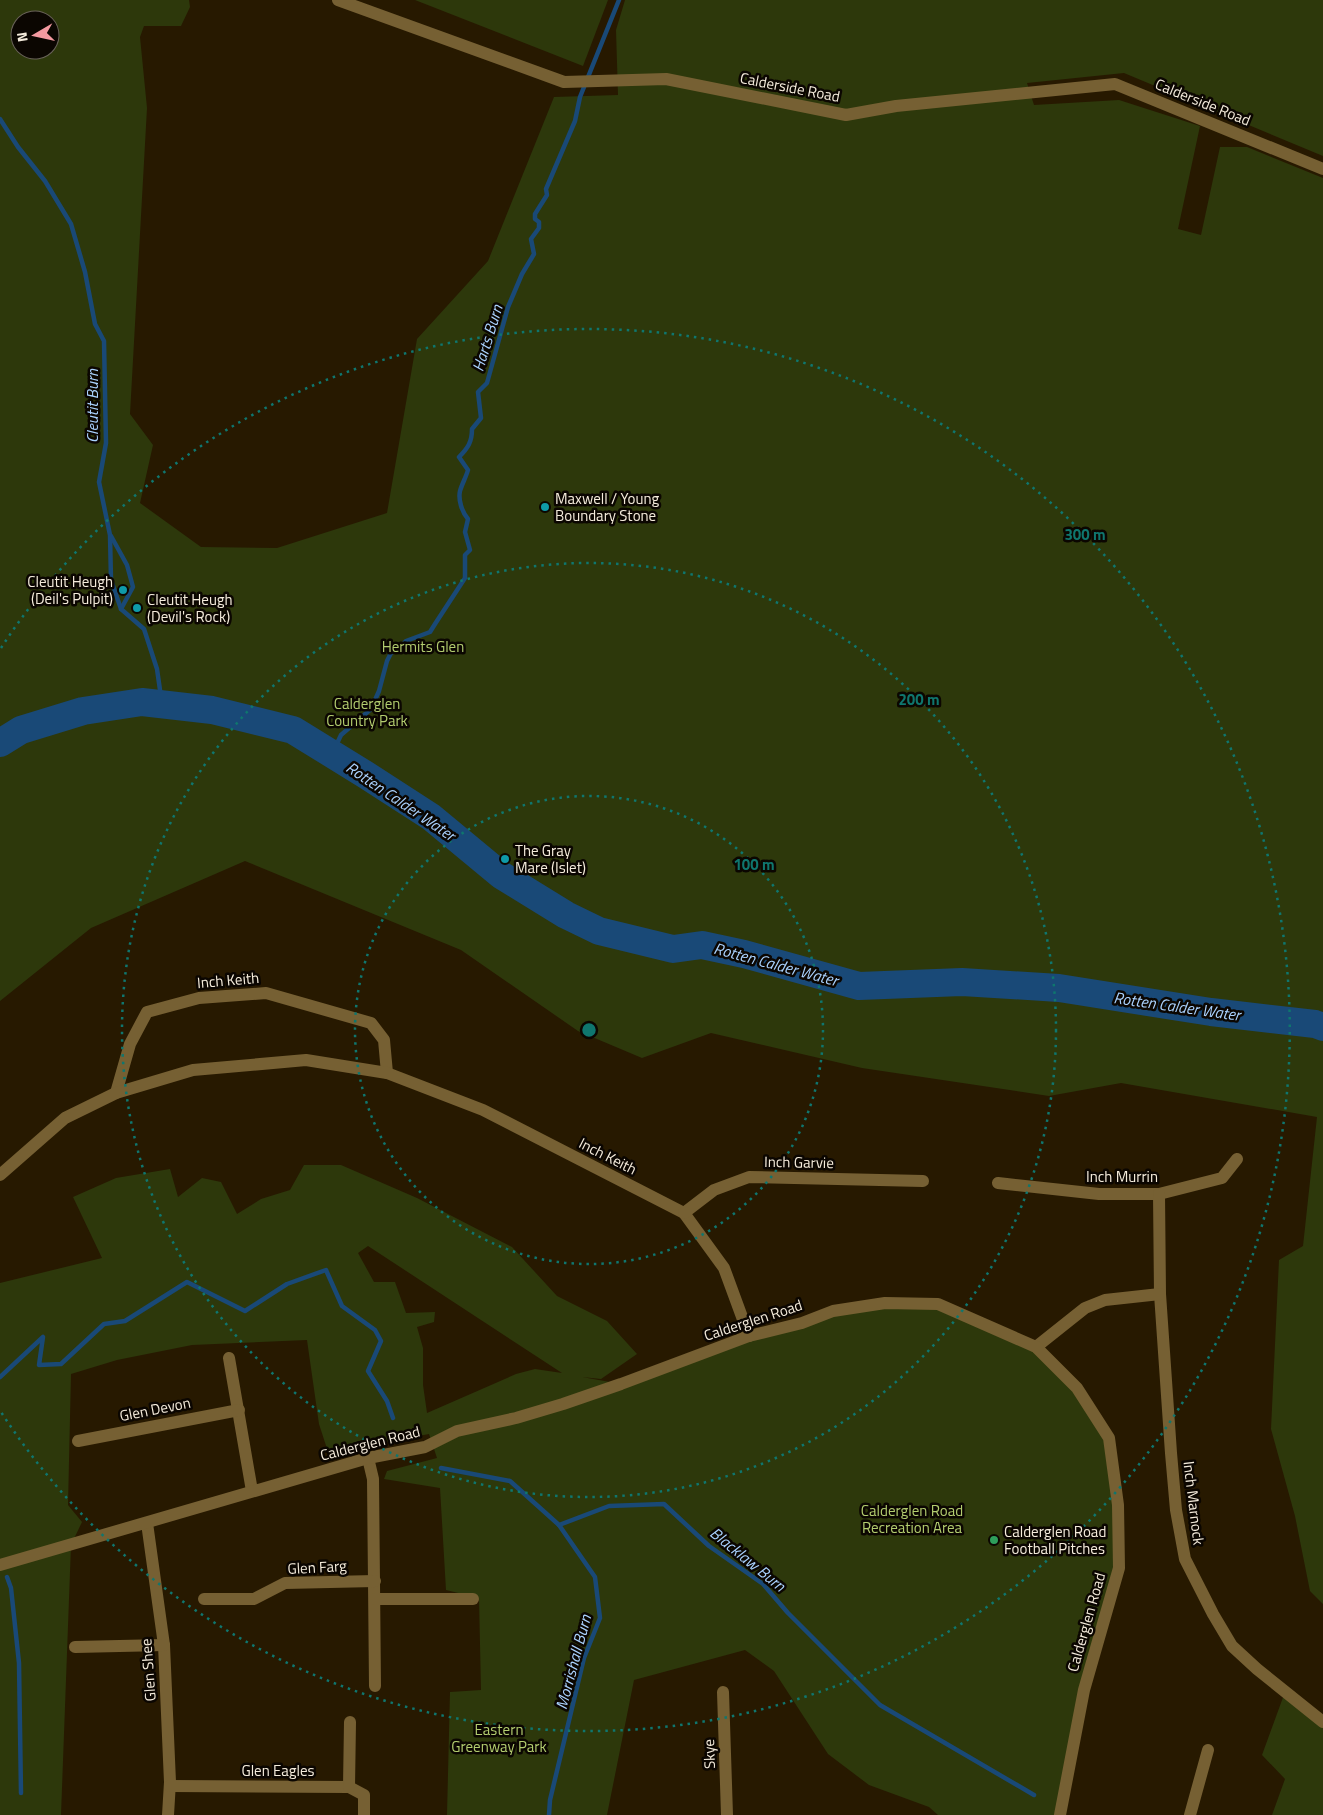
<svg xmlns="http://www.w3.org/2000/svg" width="1323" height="1815" font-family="'Titillium Web',sans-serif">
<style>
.green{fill:#2d380b;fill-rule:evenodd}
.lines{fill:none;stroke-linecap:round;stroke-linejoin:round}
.stream{stroke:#194977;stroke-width:4.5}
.river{stroke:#194977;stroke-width:28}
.minor{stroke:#766033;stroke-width:12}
.ring{fill:none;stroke:#0f766e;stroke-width:2.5;stroke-dasharray:2.5 5}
.culture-dot{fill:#0f9aa8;stroke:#0b0601;stroke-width:2}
.leisure-dot{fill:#2e9e5b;stroke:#0b0601;stroke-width:2}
.labels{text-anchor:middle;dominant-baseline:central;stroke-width:5;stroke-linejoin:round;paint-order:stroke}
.street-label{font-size:15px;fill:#f5ecdc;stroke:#0b0601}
.poi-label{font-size:15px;fill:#f5ecdc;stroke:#0b0601;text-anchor:start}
.park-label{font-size:15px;fill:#b3cd6f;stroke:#0b0601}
.water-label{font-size:16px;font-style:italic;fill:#aad2fe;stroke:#0b0601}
.centre{fill:#0f766e;stroke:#0b0601;stroke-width:2.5}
.ring-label{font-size:15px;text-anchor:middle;font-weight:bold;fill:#0f766e;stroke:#0b0601;stroke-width:5;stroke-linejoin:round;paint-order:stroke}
</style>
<rect width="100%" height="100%" fill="#271900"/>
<!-- green -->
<g class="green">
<path d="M0,0H189L190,7L181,26H144L140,37L147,108L130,414L153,445L140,503L201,547L277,548L387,513L417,339L488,261L554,97L618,95L616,30L625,0H1323V156L1124,73L1027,83L1034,105L1119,100L1200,126L1178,229L1201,235L1220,147H1247L1323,178V1604L1310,1591L1295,1516L1271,1429L1279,1260L1303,1246L1317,1117L1121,1083L1049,1096L862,1068L711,1033L642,1058L578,1031L461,950L245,861L91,928L0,1001ZM20,20H50V50H20Z"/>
<polygon points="415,0 608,0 583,66"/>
<path d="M304,1165H341L417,1198L512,1247L557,1296L607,1321L637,1354L601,1379L582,1377L621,1384L833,1311L938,1304L1036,1347L1077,1388L1109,1438L1119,1568L1060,1815H938L929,1807L869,1785L828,1754L774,1671L745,1650L634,1680L607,1815H447L450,1692L481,1690L479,1598L446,1590L440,1488L384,1479L387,1471L437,1458L429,1434L370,1445L330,1458L319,1424L307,1340L192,1345L117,1360L71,1374L68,1505L82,1522L71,1545L61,1815H0V1283L102,1258L73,1197L116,1178L170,1169L178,1197L202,1178L221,1182L237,1214L261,1199L290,1190ZM368,1246L562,1373L535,1369L516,1374L427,1413L423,1385V1348L417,1327L434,1322L435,1312L406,1313L395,1282H374L358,1253Z"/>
<polygon points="1285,1692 1323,1722 1323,1815 1272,1815 1285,1779 1262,1755"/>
</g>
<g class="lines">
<!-- stream -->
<g class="stream">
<polyline points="0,119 18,147 45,181 71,224 85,272 95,324 104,341 106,443 99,482 110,535 111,580 121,609 144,629 157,669 162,704"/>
<polyline points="111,536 127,565 133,587 121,609"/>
<path d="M332,754L341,735L371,709L379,691L387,661L391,653L400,648L406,641L430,632L435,624L465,578V555L470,550L465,532L468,519C462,512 458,500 460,491C462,484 466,477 468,470L459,457C468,448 472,442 472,429L481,418L478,392L487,383L508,307L522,274L534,254L531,239L539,228V222L535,219V214L547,195L546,189L575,121L580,97L619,0"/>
<polyline points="0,1377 43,1337 39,1365 61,1364 104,1324 125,1321 187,1282 245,1311 287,1284 326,1270 342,1306 375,1330 381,1341 368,1371 387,1401 393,1418"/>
<polyline points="441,1468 510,1481 559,1525 609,1506 664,1504 709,1546 763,1584 788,1613 880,1705 1034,1795"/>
<polyline points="7,1577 11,1588 19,1663 21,1793"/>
<polyline points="549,1815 550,1800 584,1658 600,1618 595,1577 559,1525"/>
</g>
<!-- river -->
<polyline class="river" points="0,743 21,730 83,711 142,702 212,710 293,730 366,775 431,817 501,875 566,915 599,931 673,949 702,945 744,954 859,986 962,982 1059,988 1211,1012 1315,1024 1323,1027"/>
<!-- minor -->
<g class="minor">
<polyline points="338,0 564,82 666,79 846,115 896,106 1115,84 1323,169"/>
<polyline points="116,1093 130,1044 147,1012 199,998 266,993 371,1023 384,1040 387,1073"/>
<polyline points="0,1175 65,1118 116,1093 193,1070 306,1060 387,1073 483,1110 684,1213 724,1268 749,1336"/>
<polyline points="998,1183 1099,1194 1159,1194 1222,1178 1237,1159"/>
<polyline points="1159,1194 1160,1294 1171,1453 1176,1510 1185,1559 1213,1614 1232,1646 1257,1669 1323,1722"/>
<polyline points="684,1213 714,1190 749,1177 923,1181"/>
<polyline points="1036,1347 1085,1308 1105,1300 1160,1294"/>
<polyline points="229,1358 252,1491"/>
<polyline points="78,1441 239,1410"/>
<polyline points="368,1458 373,1479 375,1686"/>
<polyline points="147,1523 164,1645 170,1782 168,1815"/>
<polyline points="0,1565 368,1458 425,1447 457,1431 516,1418 563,1404 621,1384 749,1336 802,1323 833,1311 885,1303 938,1304 1036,1347 1077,1388 1109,1438 1118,1505 1119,1568 1084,1690 1060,1815"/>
<polyline points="204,1599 254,1599 285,1583 375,1581"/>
<polyline points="375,1599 473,1599"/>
<polyline points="75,1647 164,1645"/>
<polyline points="723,1692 727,1815"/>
<polyline points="170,1786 349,1787 364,1795 364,1815"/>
<polyline points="349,1787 350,1722"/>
<polyline points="1190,1815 1208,1750"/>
</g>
</g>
<!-- distance rings -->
<g class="ring">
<circle cx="589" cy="1030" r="234"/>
<circle cx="589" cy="1030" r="467"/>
<path d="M1 648A701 701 0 1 1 1 1412"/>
</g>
<!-- markers -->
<g class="culture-dot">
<circle cx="545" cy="507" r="5"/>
<circle cx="123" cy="590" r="5"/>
<circle cx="137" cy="608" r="5"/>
<circle cx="505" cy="859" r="5"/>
</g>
<circle class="leisure-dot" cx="994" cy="1540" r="5"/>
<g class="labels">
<!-- street labels -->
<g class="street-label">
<text transform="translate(790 87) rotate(11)">Calderside Road</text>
<text transform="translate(1203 102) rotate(22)">Calderside Road</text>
<text transform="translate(228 980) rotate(-5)">Inch Keith</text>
<text transform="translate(608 1156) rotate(27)">Inch Keith</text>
<text transform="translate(799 1162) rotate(1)">Inch Garvie</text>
<text x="1122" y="1176">Inch Murrin</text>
<text transform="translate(753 1320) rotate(-18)">Calderglen Road</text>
<text transform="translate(155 1409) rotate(-11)">Glen Devon</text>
<text transform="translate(370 1443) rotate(-14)">Calderglen Road</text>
<text transform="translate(1194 1503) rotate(83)">Inch Marnock</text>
<text transform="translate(317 1567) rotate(-3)">Glen Farg</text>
<text transform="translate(1086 1622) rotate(-74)">Calderglen Road</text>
<text transform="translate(148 1670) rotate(-94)">Glen Shee</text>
<text transform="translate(709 1754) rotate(-92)">Skye</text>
<text x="278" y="1770">Glen Eagles</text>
</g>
<!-- poi labels -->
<g class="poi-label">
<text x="555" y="498">Maxwell / Young<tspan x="555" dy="17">Boundary Stone</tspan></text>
<text x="113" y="581" text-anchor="end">Cleutit Heugh<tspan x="113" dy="17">(Deil's Pulpit)</tspan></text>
<text x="147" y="599">Cleutit Heugh<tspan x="147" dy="17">(Devil's Rock)</tspan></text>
<text x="515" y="850">The Gray<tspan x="515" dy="17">Mare (Islet)</tspan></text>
<text x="1004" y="1531">Calderglen Road<tspan x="1004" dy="17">Football Pitches</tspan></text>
</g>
<!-- park labels -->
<g class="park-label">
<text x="423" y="646">Hermits Glen</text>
<text x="367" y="703">Calderglen<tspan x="367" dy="17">Country Park</tspan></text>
<text x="912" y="1510">Calderglen Road<tspan x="912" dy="17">Recreation Area</tspan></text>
<text x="499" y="1729">Eastern<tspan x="499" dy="17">Greenway Park</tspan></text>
</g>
<!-- water labels -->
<g class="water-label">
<text transform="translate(487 338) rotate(-73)">Harts Burn</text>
<text transform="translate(92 406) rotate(-90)">Cleutit Burn</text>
<text transform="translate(401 801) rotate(34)">Rotten Calder Water</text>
<text transform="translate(776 964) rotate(15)">Rotten Calder Water</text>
<text transform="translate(1177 1006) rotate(8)">Rotten Calder Water</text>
<text transform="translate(748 1559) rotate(39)">Blacklaw Burn</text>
<text transform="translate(573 1662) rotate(-75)">Morrishall Burn</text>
</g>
</g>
<circle cx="589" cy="1030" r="8" class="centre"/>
<g class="ring-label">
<text x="1085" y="540">300 m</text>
<text x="919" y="705">200 m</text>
<text x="754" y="870">100 m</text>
</g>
<!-- north arrow -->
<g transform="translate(35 35) rotate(261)"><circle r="24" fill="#0b0601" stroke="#696259"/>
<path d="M0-4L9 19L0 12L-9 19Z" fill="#f49aa0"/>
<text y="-8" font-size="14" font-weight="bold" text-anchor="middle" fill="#f5ecdc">N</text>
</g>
</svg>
